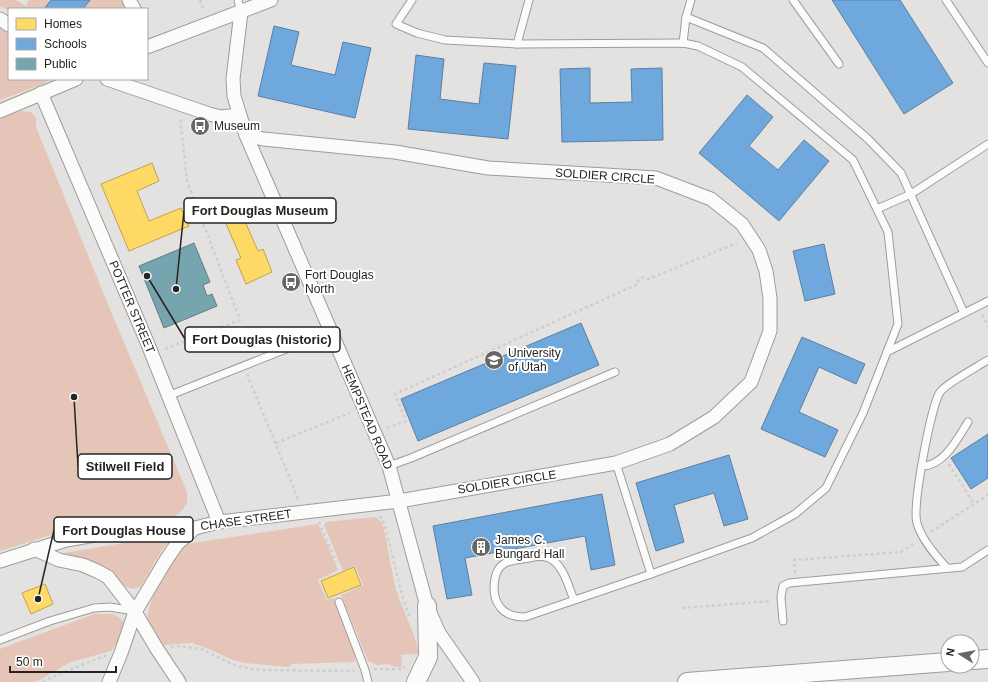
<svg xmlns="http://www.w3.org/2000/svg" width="988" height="682" font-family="Arial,sans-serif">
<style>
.green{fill:#e5c5b8}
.homes{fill:#ffd966;stroke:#bea352}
.schools{fill:#6fa8dc;stroke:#5980a4}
.public{fill:#76a5af;stroke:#5e7e85}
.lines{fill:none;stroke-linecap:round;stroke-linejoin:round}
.service-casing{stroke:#9e9c9b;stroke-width:9}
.minor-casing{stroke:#9e9c9b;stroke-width:15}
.secondary-casing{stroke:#9e9c9b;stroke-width:20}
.path{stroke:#cfcece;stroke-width:2.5;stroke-dasharray:3 3;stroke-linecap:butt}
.service{stroke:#fbfbfa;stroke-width:7}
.minor{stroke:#fbfbfa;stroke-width:13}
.secondary{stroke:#fbfbfa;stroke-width:18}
.labels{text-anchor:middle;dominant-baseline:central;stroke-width:4;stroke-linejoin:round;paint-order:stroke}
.poi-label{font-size:12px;fill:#252423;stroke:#fff;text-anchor:start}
.street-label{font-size:12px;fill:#252423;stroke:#fff}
.leader{fill:none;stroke:#252423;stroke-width:1.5}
.callout-dot{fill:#252423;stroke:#fff;stroke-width:1.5}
.callout{fill:#fff;stroke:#252423;stroke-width:1.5}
.callout-label{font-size:13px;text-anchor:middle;font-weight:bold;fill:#252423}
</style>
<rect width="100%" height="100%" fill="#e4e2e0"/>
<!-- green -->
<g class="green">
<polygon points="0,0 16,0 26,6 29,0 51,0 44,9 9,9 9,11 0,6"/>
<polygon points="90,0 122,0 125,9 83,9"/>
<polygon points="0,26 9,34 9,79 49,79 46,83 0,100"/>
<polygon points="21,111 31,112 36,118 36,127 107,302 187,492 187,503 181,512 173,518 111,523 61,532 0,551 0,118"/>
<path d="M375,517L382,522C388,544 390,567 396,589C401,608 418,637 418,654L401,655L402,667H396L388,664L377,665L368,661L341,595L363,585L355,566L343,571L324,525L326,522Z"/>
<path d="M318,524L338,570L318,580L327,600L334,598L354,649L356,657L354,662L291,664V666L287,667L245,663L233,660L204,647L192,643L164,645C158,638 150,631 148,622C144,609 166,566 175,555C178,551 182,548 186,544Z"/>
<path d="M171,539L162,550L141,586C125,596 112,573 99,565C89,559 77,557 65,555L64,553L141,540Z"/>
<polygon points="94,614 113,614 120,618 123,622 123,630 118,642 111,651 71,662 38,681 33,682 0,682 0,649"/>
</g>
<!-- homes -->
<g class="homes">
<polygon points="152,163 159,181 137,191 149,221 181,208 189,226 129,251 101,184"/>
<polygon points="240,210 258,251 263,249 272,272 246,284 236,260 241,258 223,217"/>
<polygon points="354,567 361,585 328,598 321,581"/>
<polygon points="45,584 53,604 31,614 22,593"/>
</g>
<!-- schools -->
<g class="schools">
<polygon points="51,0 90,0 83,9 44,9"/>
<polygon points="832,0 900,0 953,83 904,114"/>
<polygon points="274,26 299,32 291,65 335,75 343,42 371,48 355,118 258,96"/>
<polygon points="416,55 444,59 440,99 479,104 484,63 516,66 508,139 408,129"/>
<polygon points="590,68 590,103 632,102 631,69 662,68 663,140 562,142 560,69"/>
<polygon points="747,95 773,117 749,146 778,170 804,140 829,161 779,221 699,153"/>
<polygon points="824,244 835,294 805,301 793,251"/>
<polygon points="581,323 599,365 418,441 401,399"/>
<polygon points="802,337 865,364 856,384 819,367 799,412 838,430 825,457 761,429"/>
<polygon points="988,434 988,478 971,489 951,458"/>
<polygon points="729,455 748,519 724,526 714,493 674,505 684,542 656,551 636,483"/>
<polygon points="602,494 615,565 591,570 585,536 465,558 472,595 447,599 433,526"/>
</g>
<!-- public -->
<polygon class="public" points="194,243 210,282 203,285 207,296 212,294 217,306 164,328 139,266"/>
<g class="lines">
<defs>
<g id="service">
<polyline points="238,0 241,12"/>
<path d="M412,0L396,24L417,33L445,40L517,44L683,43L698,46L742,67L853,160L888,232L898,324L863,413L826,488L795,514L752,538L651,574L525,617C516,617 506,615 500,607C491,596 492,570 505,563C512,560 522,559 529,558C539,556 547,555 555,562C565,571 569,588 574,600"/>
<polyline points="793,0 839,64"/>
<polyline points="946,0 988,63"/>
<polyline points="686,17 763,48 868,139 901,173 964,313"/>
<polyline points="683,43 686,17 691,0"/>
<polyline points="517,44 529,0"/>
<polyline points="877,209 911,194 988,144"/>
<polyline points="887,352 988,301"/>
<polyline points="168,396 306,341"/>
<polyline points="616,463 651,574"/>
<polyline points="389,466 411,458 615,372"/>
<path d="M922,466C944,466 958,438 968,422"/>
<path d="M947,568C936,556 921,539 917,523C912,506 931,406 940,392C947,383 977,367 988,360"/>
<polyline points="339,602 365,670 368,682"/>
<polyline points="783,621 781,597 783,586 789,583 962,567 988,550"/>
<polyline points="0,640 50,621 94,608 110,607 134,611"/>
</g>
<g id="minor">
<polyline points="129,0 134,9"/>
<polyline points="241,12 233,79 234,96 246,135 389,466 427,606 439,633 473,682"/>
<polyline points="0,19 9,25"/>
<polyline points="147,47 271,0"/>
<polyline points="107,79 209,114 221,117 239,115"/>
<polyline points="41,93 147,342 219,522"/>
<polyline points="0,111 76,79"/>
<polyline points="34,549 59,560 83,565 97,571 108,577 135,612 157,649 179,682"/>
<polyline points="0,561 66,540 95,535 139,529 195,528 219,522 399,501 616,463 670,444 714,417 751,382 770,331 770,298 766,271 759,250 742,224 711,199 656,178 488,168 395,152 263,139 246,135"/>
<polyline points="109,682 121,653 135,612 166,560 177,544 195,528"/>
</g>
<g id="secondary">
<polyline points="972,660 988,659"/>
<polyline points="416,682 428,657 427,606"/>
<polyline points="687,682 948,662"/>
</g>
</defs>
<!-- service casing -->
<use href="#service" class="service-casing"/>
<!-- minor casing -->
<use href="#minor" class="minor-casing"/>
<!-- secondary casing -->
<use href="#secondary" class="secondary-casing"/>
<!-- path -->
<g class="path">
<polyline points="200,0 204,11"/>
<polyline points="982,315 988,327"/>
<polyline points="165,349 240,320 187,181 180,118"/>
<polyline points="247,374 299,501"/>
<polyline points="387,428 406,421 395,394 638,284 638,280 643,277 648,279 737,243"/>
<polyline points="276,443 350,413"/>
<polyline points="949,464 974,504"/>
<path d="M379,517L382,518C393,551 397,585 410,618"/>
<polyline points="319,522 336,562"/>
<polyline points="931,532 988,495"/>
<polyline points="794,572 795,572 794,560 901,552 915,543"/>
<polyline points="682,608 771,601"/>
<polyline points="171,647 179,646 201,649 236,666 260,670 355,671"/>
<polyline points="374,669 400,669 405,667"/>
<polyline points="43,682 59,674 107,655"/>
</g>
<!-- service -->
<use href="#service" class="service"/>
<!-- minor -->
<use href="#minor" class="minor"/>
<!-- secondary -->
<use href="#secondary" class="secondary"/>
</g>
<!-- icons -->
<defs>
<symbol id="bus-disc" viewBox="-11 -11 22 22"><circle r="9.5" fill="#686665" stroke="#fff"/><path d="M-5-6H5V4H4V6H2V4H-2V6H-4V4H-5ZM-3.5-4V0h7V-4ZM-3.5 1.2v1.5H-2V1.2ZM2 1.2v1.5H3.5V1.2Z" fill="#fff"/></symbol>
<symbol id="university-disc" viewBox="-11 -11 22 22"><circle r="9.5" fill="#686665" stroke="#fff"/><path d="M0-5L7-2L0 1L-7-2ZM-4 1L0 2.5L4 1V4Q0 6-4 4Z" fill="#fff"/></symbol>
<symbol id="building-disc" viewBox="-11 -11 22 22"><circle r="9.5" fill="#686665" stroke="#fff"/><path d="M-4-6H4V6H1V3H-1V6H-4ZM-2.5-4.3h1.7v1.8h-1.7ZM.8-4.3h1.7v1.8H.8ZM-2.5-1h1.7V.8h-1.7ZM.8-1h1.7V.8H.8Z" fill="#fff"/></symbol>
</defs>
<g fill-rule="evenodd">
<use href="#bus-disc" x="189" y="115" width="22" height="22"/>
<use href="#bus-disc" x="280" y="271" width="22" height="22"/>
<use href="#university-disc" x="483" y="349" width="22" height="22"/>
<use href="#building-disc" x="470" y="536" width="22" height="22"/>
</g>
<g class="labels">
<!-- poi labels -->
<g class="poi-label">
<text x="214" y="126">Museum</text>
<text x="305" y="275">Fort Douglas<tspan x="305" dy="14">North</tspan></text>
<text x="508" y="353">University<tspan x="508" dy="14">of Utah</tspan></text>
<text x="495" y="540">James C.<tspan x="495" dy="14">Bungard Hall</tspan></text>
</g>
<!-- street labels -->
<g class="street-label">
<text transform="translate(605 176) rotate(4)">SOLDIER CIRCLE</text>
<text transform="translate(132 307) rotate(67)">POTTER STREET</text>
<text transform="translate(367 417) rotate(67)">HEMPSTEAD ROAD</text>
<text transform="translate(507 482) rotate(-9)">SOLDIER CIRCLE</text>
<text transform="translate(246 520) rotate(-8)">CHASE STREET</text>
</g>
</g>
<!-- callouts -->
<path class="leader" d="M176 289L184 211M147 276L185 339M74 397L78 466M38 599L54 530"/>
<g class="callout-dot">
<circle cx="176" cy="289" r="4"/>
<circle cx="147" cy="276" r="4"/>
<circle cx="74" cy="397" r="4"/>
<circle cx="38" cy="599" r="4"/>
</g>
<g class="callout">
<rect x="184" y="198" width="152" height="25" rx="4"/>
<rect x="185" y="327" width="155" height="25" rx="4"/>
<rect x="78" y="454" width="94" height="25" rx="4"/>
<rect x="54" y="517" width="139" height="25" rx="4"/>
</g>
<g class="callout-label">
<text x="260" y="215">Fort Douglas Museum</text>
<text x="262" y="344">Fort Douglas (historic)</text>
<text x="125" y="471">Stilwell Field</text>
<text x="124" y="535">Fort Douglas House</text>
</g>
<!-- legend -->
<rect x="8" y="8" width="140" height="72" fill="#ffffff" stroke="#a8a7a7"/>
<rect x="16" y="18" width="20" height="12" fill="#ffd966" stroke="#a8a7a7"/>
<text x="44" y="28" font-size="12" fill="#252423">Homes</text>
<rect x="16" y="38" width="20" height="12" fill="#6fa8dc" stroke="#a8a7a7"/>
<text x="44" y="48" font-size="12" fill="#252423">Schools</text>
<rect x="16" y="58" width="20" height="12" fill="#76a5af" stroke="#a8a7a7"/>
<text x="44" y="68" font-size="12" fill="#252423">Public</text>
<!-- north arrow -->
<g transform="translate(960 654) rotate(281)"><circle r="19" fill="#ffffff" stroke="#a8a7a7"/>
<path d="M0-3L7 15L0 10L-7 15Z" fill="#686665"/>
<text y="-6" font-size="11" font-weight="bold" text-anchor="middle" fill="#252423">N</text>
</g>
<!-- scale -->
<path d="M10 666v6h106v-6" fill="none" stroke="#252423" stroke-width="2"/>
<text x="16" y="666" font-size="12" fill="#252423" stroke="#ffffff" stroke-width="3" paint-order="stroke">50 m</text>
</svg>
